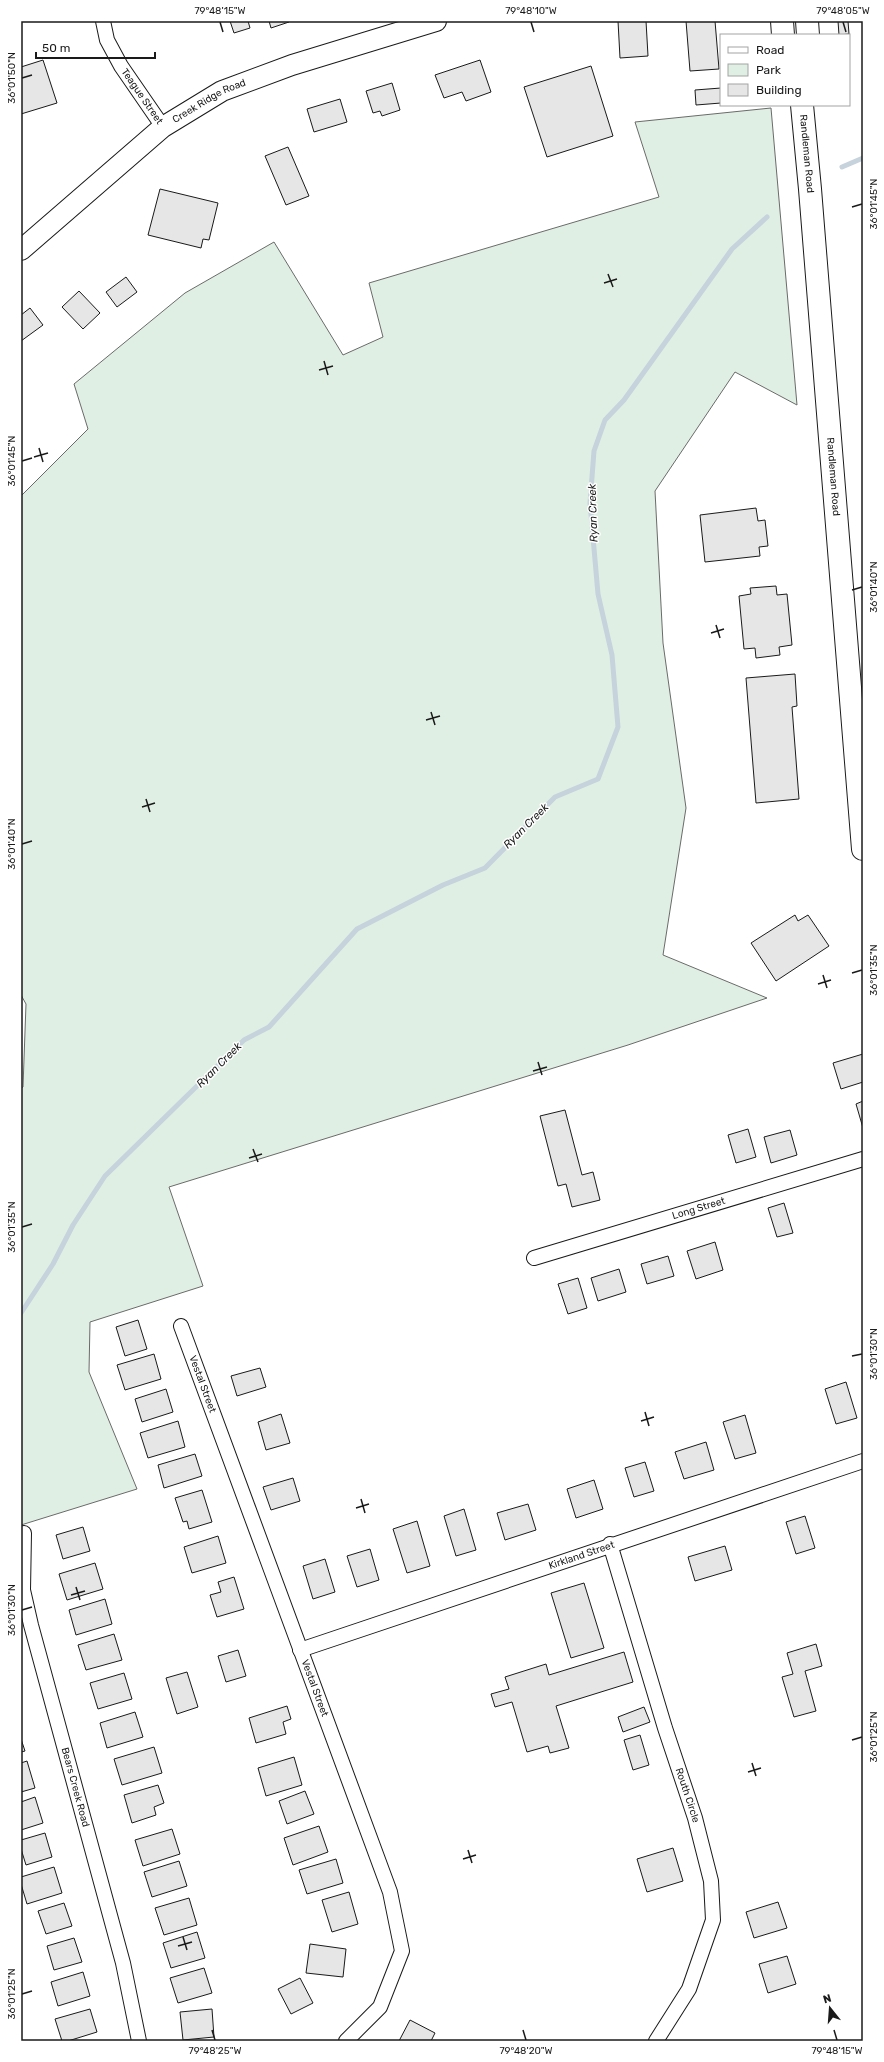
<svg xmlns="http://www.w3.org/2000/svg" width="884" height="2062" font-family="Rubik,sans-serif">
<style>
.green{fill:#e0efe3;stroke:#6a6a6a}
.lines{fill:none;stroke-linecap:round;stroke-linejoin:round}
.stream{stroke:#c6d2dc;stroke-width:5}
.building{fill:#e6e6e6;stroke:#1a1a1a}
.street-casing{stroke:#1a1a1a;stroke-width:16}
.secondary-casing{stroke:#1a1a1a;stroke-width:22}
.primary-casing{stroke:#1a1a1a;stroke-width:24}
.street{stroke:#fff;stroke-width:14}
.secondary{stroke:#fff;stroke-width:20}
.primary{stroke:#fff;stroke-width:22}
.ticks{fill:none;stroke:#1a1a1a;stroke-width:1.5}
.labels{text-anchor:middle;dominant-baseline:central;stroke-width:3;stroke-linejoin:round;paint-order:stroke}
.street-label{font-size:10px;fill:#1a1a1a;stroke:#fff}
.water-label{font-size:11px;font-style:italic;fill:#1a1a1a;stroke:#fff}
.neatline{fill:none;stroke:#1a1a1a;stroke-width:1.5}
.ticks-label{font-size:10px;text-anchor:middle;fill:#1a1a1a}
</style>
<rect width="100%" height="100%" fill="#fff"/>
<!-- green -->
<polygon class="green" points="771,108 797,405 735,372 655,491 663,643 686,808 663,955 767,998 628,1045 169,1187 203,1286 90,1322 89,1372 137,1489 21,1525 21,1088 23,1087 26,1004 21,995 21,496 88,429 74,384 185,293 274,242 343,355 383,337 369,283 659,197 635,122"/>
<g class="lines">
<!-- stream -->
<g class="stream">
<polyline points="842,167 863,158"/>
<polyline points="21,1313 53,1264 73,1225 105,1176 244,1040 269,1027 357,929 443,885 485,868 555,797 598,779 618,727 612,655 598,594 590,503 594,451 605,420 624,400 732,249 767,217"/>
</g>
</g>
<!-- building -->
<g class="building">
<polygon points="230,21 248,21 250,28 234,33"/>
<polygon points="269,21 288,21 289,22 271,28"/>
<polygon points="618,21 646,21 648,56 620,58"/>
<polygon points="686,21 715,21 719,69 690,71"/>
<polygon points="838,21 848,21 849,34 839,35"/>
<polygon points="43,60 57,103 21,114 21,67"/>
<polygon points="480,60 491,92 466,101 462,92 444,98 435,75"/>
<polygon points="591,66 613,136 547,157 524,87"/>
<polygon points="392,83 400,110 382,116 380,111 373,113 366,91"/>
<polygon points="721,88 721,103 696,105 695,90"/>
<polygon points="340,99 347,122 314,132 307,109"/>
<polygon points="288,147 309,196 286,205 265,156"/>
<polygon points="160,189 218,203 209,240 203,239 201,248 148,235"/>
<polygon points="126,277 137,292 117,307 106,292"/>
<polygon points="79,291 100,313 83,329 62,307"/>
<polygon points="30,308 43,325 21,341 21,315"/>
<polygon points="756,508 758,521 765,520 768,546 759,547 760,556 705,562 700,515"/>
<polygon points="776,586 777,595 787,594 792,645 779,647 780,655 756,658 755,648 744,649 739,596 751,594 750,588"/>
<polygon points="795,674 797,706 792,707 799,799 756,803 746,678"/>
<polygon points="795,915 798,921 808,915 829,946 776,981 751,943"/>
<polygon points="863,1054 863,1082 841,1089 833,1063"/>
<polygon points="863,1101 863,1128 856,1104"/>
<polygon points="565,1110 582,1175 593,1172 600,1200 572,1207 566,1184 558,1186 540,1116"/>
<polygon points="748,1129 756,1157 736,1163 728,1135"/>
<polygon points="790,1130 797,1155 771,1163 764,1137"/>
<polygon points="784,1203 793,1233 777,1237 768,1208"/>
<polygon points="715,1242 723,1270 696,1279 687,1251"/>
<polygon points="668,1256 674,1276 647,1284 641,1264"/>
<polygon points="619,1269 626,1292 598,1301 591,1278"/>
<polygon points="578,1278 587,1308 568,1314 558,1284"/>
<polygon points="138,1320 147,1349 125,1356 116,1327"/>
<polygon points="154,1354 161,1379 125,1390 117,1365"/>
<polygon points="260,1368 266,1387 237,1396 231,1376"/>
<polygon points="846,1382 857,1418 836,1424 825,1389"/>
<polygon points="166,1389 173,1412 142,1422 135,1399"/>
<polygon points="281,1414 290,1443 266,1450 258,1422"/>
<polygon points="745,1415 756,1453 735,1459 723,1422"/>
<polygon points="178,1421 185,1447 148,1458 140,1433"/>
<polygon points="706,1442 714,1470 684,1479 675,1452"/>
<polygon points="195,1454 202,1476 164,1488 158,1465"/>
<polygon points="645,1462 654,1491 634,1497 625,1468"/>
<polygon points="293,1478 300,1501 271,1510 263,1487"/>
<polygon points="594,1480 603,1509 576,1518 567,1489"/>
<polygon points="202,1490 212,1522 189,1529 187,1521 183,1522 175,1498"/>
<polygon points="528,1504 536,1530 505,1540 497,1513"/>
<polygon points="464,1509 476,1550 456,1556 444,1516"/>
<polygon points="805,1516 815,1548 796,1554 786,1522"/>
<polygon points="417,1521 430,1566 407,1573 393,1529"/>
<polygon points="83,1527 90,1551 63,1559 56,1535"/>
<polygon points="218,1536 226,1563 192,1573 184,1547"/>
<polygon points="725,1546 732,1570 695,1581 688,1557"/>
<polygon points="370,1549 379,1580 357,1587 347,1556"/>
<polygon points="325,1559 335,1592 313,1599 303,1566"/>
<polygon points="95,1563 103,1589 67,1600 59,1574"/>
<polygon points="234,1577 244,1609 217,1617 210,1595 221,1592 218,1582"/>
<polygon points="584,1583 604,1648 571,1658 551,1593"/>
<polygon points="105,1599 112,1624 76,1635 69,1610"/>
<polygon points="114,1634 122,1660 86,1670 78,1645"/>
<polygon points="816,1644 822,1666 805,1671 816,1711 794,1717 782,1677 793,1674 787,1653"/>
<polygon points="238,1650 246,1676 226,1682 218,1656"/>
<polygon points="624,1652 633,1682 556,1706 569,1748 550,1753 548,1746 527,1752 512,1702 495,1707 491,1694 509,1689 505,1677 546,1664 549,1675"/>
<polygon points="187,1672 198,1707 177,1714 166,1678"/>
<polygon points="124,1673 132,1699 98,1709 90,1683"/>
<polygon points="287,1706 291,1719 283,1722 286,1734 256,1743 249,1718"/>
<polygon points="644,1707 650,1722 623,1732 618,1717"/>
<polygon points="135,1712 143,1737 107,1748 100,1723"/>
<polygon points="640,1735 649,1765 633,1770 624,1740"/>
<polygon points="21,1739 25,1751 21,1752"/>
<polygon points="154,1747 162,1773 122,1785 114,1759"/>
<polygon points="294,1757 302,1785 266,1796 258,1768"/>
<polygon points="27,1761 35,1788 21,1792 21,1763"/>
<polygon points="158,1785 164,1803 154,1807 156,1815 132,1823 124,1795"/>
<polygon points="305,1791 314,1814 287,1824 279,1801"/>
<polygon points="35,1797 43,1823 21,1830 21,1802"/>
<polygon points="319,1826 328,1852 293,1865 284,1838"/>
<polygon points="172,1829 180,1854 143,1866 135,1840"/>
<polygon points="45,1833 52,1857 26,1865 21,1849 21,1840"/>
<polygon points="673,1848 683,1881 647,1892 637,1859"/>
<polygon points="336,1859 343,1883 307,1894 299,1870"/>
<polygon points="179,1861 187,1886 152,1897 144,1872"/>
<polygon points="54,1867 62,1893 27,1904 21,1884 21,1877"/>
<polygon points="349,1892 358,1924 332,1932 322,1900"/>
<polygon points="189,1898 197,1925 164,1935 155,1908"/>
<polygon points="778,1902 787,1928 754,1938 746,1912"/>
<polygon points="64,1903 72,1926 46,1934 38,1911"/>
<polygon points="197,1932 205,1958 171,1968 163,1943"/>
<polygon points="74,1938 82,1962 54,1970 47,1946"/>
<polygon points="310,1944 346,1949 343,1977 306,1973"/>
<polygon points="787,1956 796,1984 768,1993 759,1964"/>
<polygon points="204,1968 212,1993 178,2003 170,1978"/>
<polygon points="83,1972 90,1996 58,2006 51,1982"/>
<polygon points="300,1978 313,2003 291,2014 278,1989"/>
<polygon points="90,2009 97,2032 68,2041 62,2041 55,2019"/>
<polygon points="212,2009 214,2037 183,2040 180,2012"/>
<polygon points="410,2020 435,2033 431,2041 399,2041"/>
</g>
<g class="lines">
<defs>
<g id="street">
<path id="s1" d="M103,21L107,40L121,66L163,127"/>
<path id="s2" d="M534,1258L863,1159"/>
<path id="s3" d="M181,1326L390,1892L402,1951L380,2007L346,2041"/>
<path id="s4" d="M24,1533L23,1590L31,1625L123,1963L139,2041"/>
<path id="s5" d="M610,1544L665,1728L695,1818L711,1881L713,1920L689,1989L656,2041"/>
<path id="s6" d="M300,1650L863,1461"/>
</g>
<g id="secondary">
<path id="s7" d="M21,250L163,127L222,91L292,65L436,21"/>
</g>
<g id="primary">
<polyline points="782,21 783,35"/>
<polyline points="807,21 808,35"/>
<path id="s8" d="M802,105L810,189L863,849"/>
</g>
</defs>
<!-- street casing -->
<use href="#street" class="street-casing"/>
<!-- secondary casing -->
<use href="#secondary" class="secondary-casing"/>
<!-- primary casing -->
<use href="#primary" class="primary-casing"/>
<!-- street -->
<use href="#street" class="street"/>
<!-- secondary -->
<use href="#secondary" class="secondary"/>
<!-- primary -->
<use href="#primary" class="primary"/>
</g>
<!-- ticks -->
<path class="ticks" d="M220,22L223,32M531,22L534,32M843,22L846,32M22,78L32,75M852,207L862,204M608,274L613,287M604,283L617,279M324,361L328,375M319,370L333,366M39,448L43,462M34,457L48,453M22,461L32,458M852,590L862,587M716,625L720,638M711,633L724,629M431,712L435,725M426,720L440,716M146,799L150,812M142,807L155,803M22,844L32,841M852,973L862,970M823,975L827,988M818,984L831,980M538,1062L542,1075M533,1071L547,1067M253,1149L258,1162M249,1158L262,1154M22,1227L32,1224M852,1356L862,1354M645,1412L649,1426M641,1421L654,1417M361,1499L365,1513M356,1508L369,1504M76,1587L80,1600M71,1595L85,1591M22,1610L32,1607M852,1740L862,1737M752,1763L756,1776M748,1772L761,1768M468,1850L472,1863M463,1859L476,1855M183,1937L187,1950M178,1946L192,1942M22,1994L32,1991M212,2030L215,2040M523,2030L526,2040M834,2030L837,2040"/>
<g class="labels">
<!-- street labels -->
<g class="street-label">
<text stroke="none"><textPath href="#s1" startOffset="86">Teague Street</textPath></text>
<text stroke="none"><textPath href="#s7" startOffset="241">Creek Ridge Road</textPath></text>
<text stroke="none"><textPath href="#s8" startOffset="49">Randleman Road</textPath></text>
<text stroke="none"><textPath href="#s8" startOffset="373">Randleman Road</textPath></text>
<text stroke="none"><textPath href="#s2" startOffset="172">Long Street</textPath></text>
<text stroke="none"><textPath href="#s3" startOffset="62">Vestal Street</textPath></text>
<text stroke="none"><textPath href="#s6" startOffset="297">Kirkland Street</textPath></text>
<text stroke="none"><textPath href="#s3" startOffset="386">Vestal Street</textPath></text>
<text stroke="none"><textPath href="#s4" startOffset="261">Bears Creek Road</textPath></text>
<text stroke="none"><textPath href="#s5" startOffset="263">Routh Circle</textPath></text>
</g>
<!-- water labels -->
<g class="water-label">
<text transform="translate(593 513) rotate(-92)">Ryan Creek</text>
<text transform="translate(526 826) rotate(-45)">Ryan Creek</text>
<text transform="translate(219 1065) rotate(-45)">Ryan Creek</text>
</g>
</g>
<!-- border -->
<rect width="884" height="2062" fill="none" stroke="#ffffff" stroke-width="44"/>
<!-- legend -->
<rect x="720" y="34" width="130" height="72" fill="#ffffff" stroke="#a3a3a3"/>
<rect x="728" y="47" width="20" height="6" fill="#ffffff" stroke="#a3a3a3"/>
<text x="756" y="54" font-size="12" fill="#1a1a1a">Road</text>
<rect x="728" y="64" width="20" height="12" fill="#e0efe3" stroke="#a3a3a3"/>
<text x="756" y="74" font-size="12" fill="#1a1a1a">Park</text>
<rect x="728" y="84" width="20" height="12" fill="#e6e6e6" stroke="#a3a3a3"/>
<text x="756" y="94" font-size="12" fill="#1a1a1a">Building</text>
<!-- north arrow -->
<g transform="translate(830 2008) rotate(343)" stroke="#ffffff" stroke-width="3" paint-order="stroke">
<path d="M0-3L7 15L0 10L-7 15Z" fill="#1a1a1a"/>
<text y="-6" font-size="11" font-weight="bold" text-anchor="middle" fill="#1a1a1a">N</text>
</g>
<!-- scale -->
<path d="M36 52v6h119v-6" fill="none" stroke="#1a1a1a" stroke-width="2"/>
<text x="42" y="52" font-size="12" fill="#1a1a1a" stroke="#ffffff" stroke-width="3" paint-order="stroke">50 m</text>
<rect x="22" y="22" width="840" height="2018" class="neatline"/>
<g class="ticks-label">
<text x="220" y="14">79°48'15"W</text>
<text x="531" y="14">79°48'10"W</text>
<text x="843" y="14">79°48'05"W</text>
<text transform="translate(11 78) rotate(-90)" y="4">36°01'50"N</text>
<text transform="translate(873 204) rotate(-90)" y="4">36°01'45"N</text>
<text transform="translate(11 461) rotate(-90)" y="4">36°01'45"N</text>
<text transform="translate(873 587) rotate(-90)" y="4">36°01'40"N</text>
<text transform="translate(11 844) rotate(-90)" y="4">36°01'40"N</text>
<text transform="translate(873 970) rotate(-90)" y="4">36°01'35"N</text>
<text transform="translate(11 1227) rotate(-90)" y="4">36°01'35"N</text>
<text transform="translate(873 1354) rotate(-90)" y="4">36°01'30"N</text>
<text transform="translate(11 1610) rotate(-90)" y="4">36°01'30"N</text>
<text transform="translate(873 1737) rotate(-90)" y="4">36°01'25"N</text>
<text transform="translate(11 1994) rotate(-90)" y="4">36°01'25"N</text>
<text x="215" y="2054">79°48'25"W</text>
<text x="526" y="2054">79°48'20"W</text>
<text x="837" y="2054">79°48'15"W</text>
</g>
</svg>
